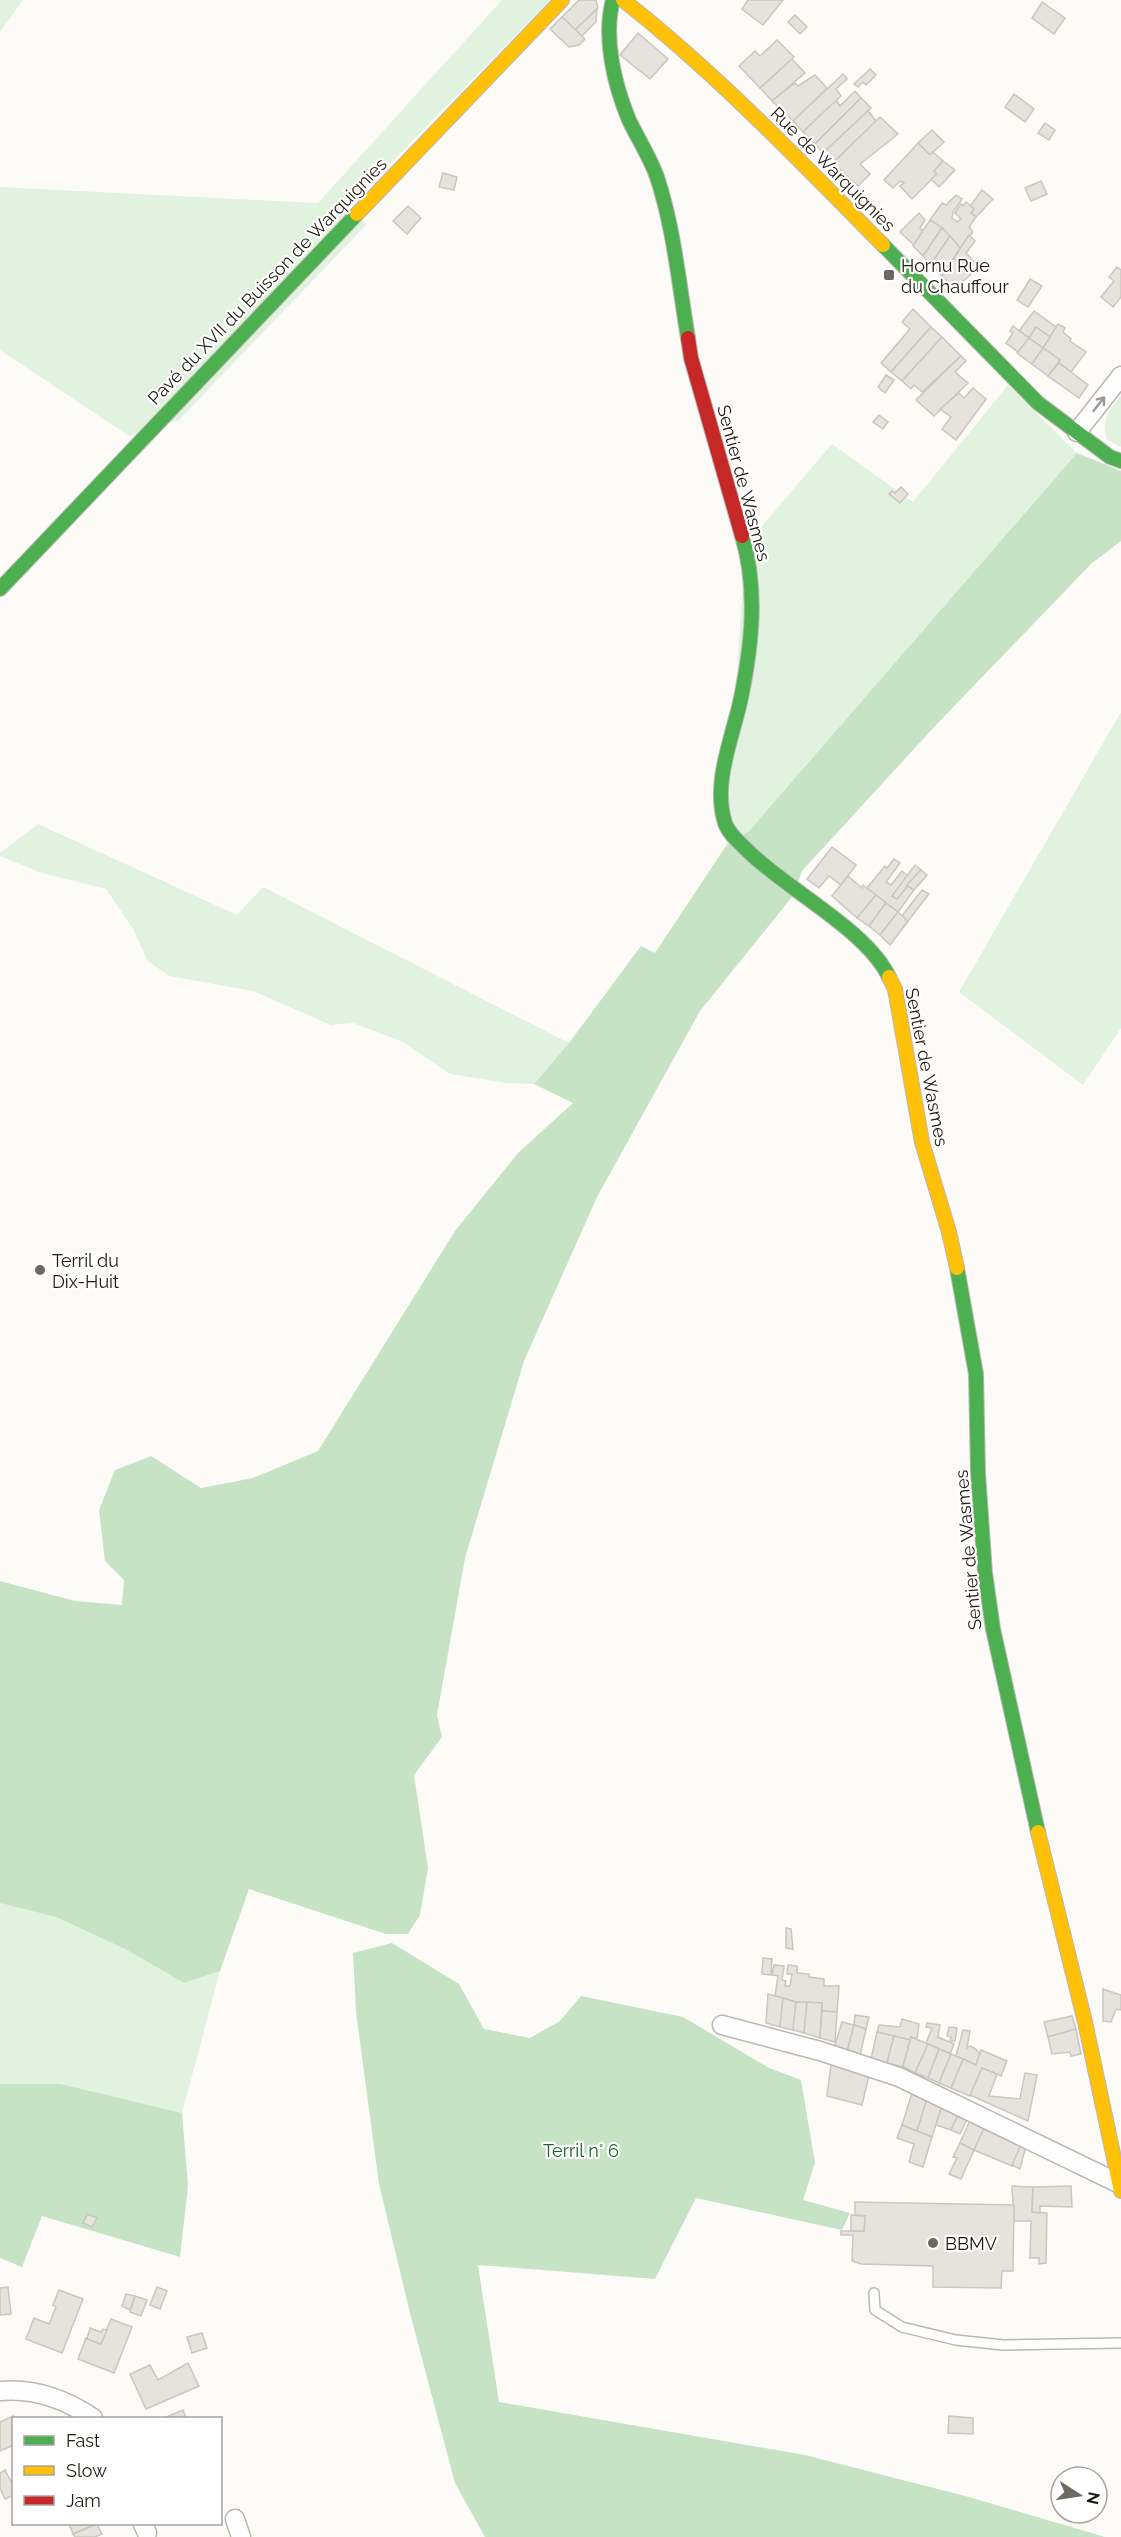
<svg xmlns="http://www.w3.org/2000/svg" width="1121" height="2537" font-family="Raleway,sans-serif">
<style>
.green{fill:#e1f2df}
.forest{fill:#c7e3c6}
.building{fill:#e6e2dc;stroke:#cac6c0;stroke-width:1.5}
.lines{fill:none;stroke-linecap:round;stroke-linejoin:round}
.lane-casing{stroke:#bbb7b2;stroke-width:12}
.street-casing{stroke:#bbb7b2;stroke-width:21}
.fast-casing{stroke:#bbb7b2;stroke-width:16}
.slow-casing{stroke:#bbb7b2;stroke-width:16}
.jam-casing{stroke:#bbb7b2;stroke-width:16}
.lane{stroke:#fffefe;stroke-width:9}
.street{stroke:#fffefe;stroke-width:18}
.fast{stroke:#4caf50;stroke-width:14}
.slow{stroke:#ffc107;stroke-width:14}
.jam{stroke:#c62828;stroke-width:14}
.oneway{stroke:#9b9793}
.poi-dot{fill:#6d6962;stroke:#fff;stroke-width:2}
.labels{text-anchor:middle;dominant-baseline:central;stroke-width:4.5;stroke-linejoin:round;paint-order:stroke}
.street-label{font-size:18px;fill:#201a11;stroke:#fff}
.poi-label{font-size:18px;fill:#201a11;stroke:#fff;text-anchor:start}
.park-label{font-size:18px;fill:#196426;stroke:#fff}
</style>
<rect width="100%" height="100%" fill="#fdfbf8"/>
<!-- green -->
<g class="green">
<polygon points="0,0 23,0 0,32"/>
<polygon points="502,0 550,0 346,209 367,224 179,420 129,436 0,350 0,187 318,203"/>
<polygon points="1008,385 1077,453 749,831 726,846 745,546 832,444 913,502"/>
<path d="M1121,396V447L1107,440C1101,421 1108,410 1121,396Z"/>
<polygon points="1121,712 1121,1028 1083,1085 959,992"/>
<polygon points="38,824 237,915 263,887 569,1043 534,1084 507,1083 450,1074 403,1042 353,1023 331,1025 253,991 169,976 148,961 133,929 106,889 42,873 0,856 0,853"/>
<polygon points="0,1903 56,1917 125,1949 184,1983 220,1971 182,2113 61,2084 0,2084"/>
</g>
<!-- forest -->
<g class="forest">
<polygon points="1077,453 1121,471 1121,541 1091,564 936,725 802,871 792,897 700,1011 597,1197 524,1361 465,1558 437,1715 442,1737 414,1775 428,1868 420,1915 408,1934 386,1934 249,1889 220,1971 184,1983 125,1949 56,1917 0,1903 0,1581 75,1601 122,1605 124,1580 105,1561 99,1510 115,1470 151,1456 201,1488 253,1478 318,1451 455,1231 518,1153 573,1103 534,1084 569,1043 641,946 655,953 726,846 749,831"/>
<polygon points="392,1943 459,1984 484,2029 530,2038 560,2021 581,1996 683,2017 769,2068 801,2080 815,2163 803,2200 850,2213 842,2230 696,2198 655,2279 478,2265 499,2402 805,2455 969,2497 1105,2537 485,2537 455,2483 411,2317 379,2184 356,2012 353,1953"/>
<polygon points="0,2084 61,2084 182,2113 188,2186 180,2257 42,2216 22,2267 0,2258"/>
</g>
<!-- building -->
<g class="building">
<polygon points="579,0 596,0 598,8 575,30 562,17"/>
<polygon points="748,0 783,0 763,25 742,9"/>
<polygon points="1042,2 1065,18 1054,34 1032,18"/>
<polygon points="597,9 596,22 582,36 575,30"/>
<polygon points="795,15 807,27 800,34 788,22"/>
<polygon points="562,17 585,39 579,45 569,47 550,29"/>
<polygon points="638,33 668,59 650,79 620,55"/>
<polygon points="777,40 794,57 760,88 739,66 755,51 760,56"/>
<polygon points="792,59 805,73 772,101 760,88"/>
<polygon points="870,69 876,75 866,85 863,82 858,87 854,84"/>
<polygon points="843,74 847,79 836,89 841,96 803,132 793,121"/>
<polygon points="815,75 827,88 793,121 772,101 795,83 798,86"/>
<polygon points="855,91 861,98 815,144 803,132 832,104 837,101 840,106"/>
<polygon points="1014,94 1034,109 1025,122 1005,107"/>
<polygon points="861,98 871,108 823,153 815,144"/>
<polygon points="868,111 876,121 833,163 823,153"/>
<polygon points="880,117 898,134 860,164 870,174 858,186 833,163"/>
<polygon points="1045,123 1055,130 1049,140 1038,133"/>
<polygon points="932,130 944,142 930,155 918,143"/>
<polygon points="918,143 930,155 933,152 943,161 934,171 937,174 912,199 900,186 904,183 900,181 893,188 884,180"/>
<polygon points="943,161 955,170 939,187 931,179 937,174 934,171"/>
<polygon points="443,173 457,177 454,190 439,187"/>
<polygon points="1041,181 1047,194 1031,201 1025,188"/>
<polygon points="982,190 993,199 976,217 971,213 974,209 970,206"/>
<polygon points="956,195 962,199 953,212 952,218 957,222 961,219 955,213 961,204 963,206 966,202 974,209 971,213 976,217 969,227 973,232 960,248 942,228 930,220 942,203 946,205"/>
<polygon points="408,206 421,218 407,234 393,221"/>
<polygon points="919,213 925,220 920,228 923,231 914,245 900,232"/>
<polygon points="930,220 942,228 923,256 913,246"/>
<polygon points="942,228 950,236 931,264 923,256"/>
<polygon points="969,235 975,241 966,253 979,267 970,275 954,258"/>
<polygon points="950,236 960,248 942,276 931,264"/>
<polygon points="954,258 970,275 955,289 942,276"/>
<polygon points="1117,267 1121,270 1121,297 1113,307 1101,297 1114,281 1109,277"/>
<polygon points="1030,279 1042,286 1028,307 1017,300"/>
<polygon points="913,309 931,327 891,372 881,363 910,329 902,322"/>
<polygon points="1034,311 1056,327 1050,337 1036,327 1029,338 1019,331"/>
<polygon points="1058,324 1065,328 1063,332 1071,339 1070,341 1086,352 1071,372 1059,363 1060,360 1043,348"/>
<polygon points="1013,326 1029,338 1018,352 1006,343 1013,333 1010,331"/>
<polygon points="931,327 942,337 902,381 891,372"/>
<polygon points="1036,327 1050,337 1043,348 1029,338"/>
<polygon points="942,337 961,356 922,392 914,385 911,389 902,381"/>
<polygon points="1029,338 1043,348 1032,364 1017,353"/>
<polygon points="1043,348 1060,360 1048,376 1032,364"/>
<polygon points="961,356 966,361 955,372 968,383 934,416 916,400"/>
<polygon points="1059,363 1088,385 1079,398 1048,376"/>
<polygon points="886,375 894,380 885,393 878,387"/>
<polygon points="973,388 986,399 956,440 942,429 951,417 940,409 959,393 964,398"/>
<polygon points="879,415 888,422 883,429 873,422"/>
<polygon points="901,487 908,494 900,503 889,494 892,491 895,493"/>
<polygon points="832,847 856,865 841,885 829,876 819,888 807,879"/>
<polygon points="894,859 900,863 886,882 891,885 902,871 908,876 892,896 897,899 907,885 914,890 898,912 867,888 885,866 887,868"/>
<polygon points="915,865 921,870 897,899 892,896"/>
<polygon points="921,870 927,875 914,890 907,885"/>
<polygon points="848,876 862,888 863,885 876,895 857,918 832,896"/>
<polygon points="922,890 929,894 908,921 902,916"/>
<polygon points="876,895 886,903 869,926 857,918"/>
<polygon points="886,903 898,912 880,935 869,926"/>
<polygon points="898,912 908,921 890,945 880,935"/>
<polygon points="786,1928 791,1929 793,1949 786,1948"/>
<polygon points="763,1958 772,1959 771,1975 762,1974"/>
<polygon points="774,1965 784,1966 782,1980 786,1981 785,1986 790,1986 792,1974 787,1974 788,1965 797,1966 797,1973 809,1974 809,1977 824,1979 824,1986 839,1986 837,2012 822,2011 822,2003 796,2002 775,1996 778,1976 772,1975"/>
<polygon points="1103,1989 1121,1995 1121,2010 1116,2009 1111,2022 1103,2021"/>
<polygon points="768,1994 783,1998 780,2027 766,2023"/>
<polygon points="783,1998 796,2002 793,2030 780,2027"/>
<polygon points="796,2002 807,2002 804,2033 793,2030"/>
<polygon points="807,2002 822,2003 820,2038 804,2033"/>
<polygon points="822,2011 837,2012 835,2042 820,2038"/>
<polygon points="855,2015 869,2017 866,2029 854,2025"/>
<polygon points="1072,2016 1076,2029 1048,2037 1044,2022"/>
<polygon points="902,2019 919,2024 917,2039 911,2037 910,2040 877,2032 879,2025 900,2027"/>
<polygon points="842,2022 854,2025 847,2052 834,2048"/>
<polygon points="927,2023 940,2025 938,2037 954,2044 950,2054 926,2043 932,2028 926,2027"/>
<polygon points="854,2025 866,2029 860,2056 847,2052"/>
<polygon points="949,2027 957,2028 955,2041 950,2041 951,2037 947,2036"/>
<polygon points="1076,2029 1081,2054 1071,2056 1070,2052 1052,2054 1048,2037"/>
<polygon points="963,2030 970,2031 967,2048 970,2046 974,2048 980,2053 976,2065 956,2056"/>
<polygon points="877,2032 894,2036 887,2063 871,2059"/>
<polygon points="894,2036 910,2040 903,2067 887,2063"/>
<polygon points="911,2037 928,2044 915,2073 903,2067"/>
<polygon points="928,2044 939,2049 928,2078 915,2073"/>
<polygon points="939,2049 951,2054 939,2083 928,2078"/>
<polygon points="981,2050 1007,2061 1001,2076 982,2068 970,2096 951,2088 963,2059 976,2065"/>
<polygon points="951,2054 963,2059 951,2088 939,2083"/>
<polygon points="831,2065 870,2071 862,2105 827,2096"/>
<polygon points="982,2068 997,2074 989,2096 1020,2099 1025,2073 1037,2075 1028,2121 970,2095"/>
<polygon points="912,2093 927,2099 917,2131 902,2125"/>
<polygon points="927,2099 942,2105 932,2137 917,2131"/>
<polygon points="942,2106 959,2113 951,2130 936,2125"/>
<polygon points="959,2113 968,2117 960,2134 951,2130"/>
<polygon points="971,2118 986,2124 974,2150 960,2143"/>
<polygon points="986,2124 1023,2140 1012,2166 974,2150"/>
<polygon points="902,2125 932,2137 923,2167 909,2162 914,2144 897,2138"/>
<polygon points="1023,2140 1027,2142 1020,2169 1012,2165"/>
<polygon points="960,2143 974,2150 961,2179 949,2174 957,2158 953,2157"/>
<polygon points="1012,2186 1033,2187 1032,2212 1047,2213 1046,2263 1039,2264 1039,2258 1030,2258 1031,2221 1014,2221"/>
<polygon points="1071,2186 1072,2207 1040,2206 1040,2213 1032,2212 1033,2187"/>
<polygon points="855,2202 1014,2205 1013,2271 1002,2271 1001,2288 933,2287 933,2266 861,2264 852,2261 853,2235 841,2235 841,2231 864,2231 865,2216 855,2215"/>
<polygon points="87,2214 97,2218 92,2227 83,2223"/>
<polygon points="851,2215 865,2216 864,2231 851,2231"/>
<polygon points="8,2287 11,2314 0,2315 0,2288"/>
<polygon points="157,2287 167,2291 160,2309 150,2305"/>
<polygon points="59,2290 83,2299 62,2353 26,2339 34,2318 49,2324 56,2307 53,2305"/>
<polygon points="126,2294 135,2296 130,2310 122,2306"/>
<polygon points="135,2296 147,2300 141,2316 130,2312"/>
<polygon points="111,2319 132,2327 114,2373 78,2359 86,2338 101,2344"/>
<polygon points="90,2328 101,2332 103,2329 107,2330 101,2344 87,2339"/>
<polygon points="202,2333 207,2348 192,2353 187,2337"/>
<polygon points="188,2363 199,2386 146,2409 130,2374 150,2365 158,2380"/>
<polygon points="183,2410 186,2418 164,2418"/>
<polygon points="13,2416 14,2445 0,2451 0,2422"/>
<polygon points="949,2416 973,2418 973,2434 948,2433"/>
<polygon points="5,2470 14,2487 14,2495 5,2499 0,2488 0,2473"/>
<polygon points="69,2524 96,2524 73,2534"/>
<polygon points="97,2524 102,2534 95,2537 75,2537 73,2534"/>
</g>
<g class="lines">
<defs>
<polyline id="lane" points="874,2293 875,2310 902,2327 956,2340 1003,2345 1121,2343"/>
<g id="street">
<polyline points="1077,432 1121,376"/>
<polyline points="722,2025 820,2051 899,2077 1120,2184"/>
<path d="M0,2391C34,2388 65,2399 93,2418"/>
<polyline points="235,2519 241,2537"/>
<polyline points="143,2524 147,2533"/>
</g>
<g id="fast">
<path d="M613,0C603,37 614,84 629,120C638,139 650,157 657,177C674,228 679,285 688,338"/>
<polyline points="883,245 1038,403 1110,457 1121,461"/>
<path d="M742,536C758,589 752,644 741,698C733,737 712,783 725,823C728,833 740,843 748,851C787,890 867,930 889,977"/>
<polyline points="0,589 357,214"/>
<polyline points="957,1268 976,1374 978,1473 985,1573 993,1629 1038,1832"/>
</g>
<g id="slow">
<path d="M623,0C717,74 799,160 883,245"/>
<polyline points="357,214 562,0"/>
<polyline points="889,977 895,989 922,1142 949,1232 957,1268"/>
<polyline points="1038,1832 1085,2022 1121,2191"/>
</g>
<polyline id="jam" points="688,338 691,358 742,536"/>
</defs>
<!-- lane casing -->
<use href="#lane" class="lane-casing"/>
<!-- street casing -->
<use href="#street" class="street-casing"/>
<!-- fast casing -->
<use href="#fast" class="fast-casing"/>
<!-- slow casing -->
<use href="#slow" class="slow-casing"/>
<!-- jam casing -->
<use href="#jam" class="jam-casing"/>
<!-- lane -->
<use href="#lane" class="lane"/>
<!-- street -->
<use href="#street" class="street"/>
<!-- fast -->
<use href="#fast" class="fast"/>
<!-- slow -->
<use href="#slow" class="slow"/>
<!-- jam -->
<use href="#jam" class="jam"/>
</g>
<!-- one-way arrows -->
<defs><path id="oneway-shaft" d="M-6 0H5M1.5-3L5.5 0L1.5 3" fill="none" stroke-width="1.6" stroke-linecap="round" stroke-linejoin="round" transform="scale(1.5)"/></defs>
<use class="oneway" href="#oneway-shaft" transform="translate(1099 404) rotate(-52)"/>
<!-- markers -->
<g class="poi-dot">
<rect x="883" y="269" width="12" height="12" rx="3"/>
<circle cx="40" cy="1270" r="6"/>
<circle cx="933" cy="2243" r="6"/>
</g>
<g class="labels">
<!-- street labels -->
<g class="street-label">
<text transform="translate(833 169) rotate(45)">Rue de Warquignies</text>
<text transform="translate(267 281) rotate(-46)">Pavé du XVII du Buisson de Warquignies</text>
<text transform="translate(744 483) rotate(75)">Sentier de Wasmes</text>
<text transform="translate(927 1067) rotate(79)">Sentier de Wasmes</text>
<text transform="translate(968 1550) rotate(-95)">Sentier de Wasmes</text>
</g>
<!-- poi labels -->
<g class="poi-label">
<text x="901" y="265">Hornu Rue<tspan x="901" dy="21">du Chauffour</tspan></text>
<text x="52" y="1260">Terril du<tspan x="52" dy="21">Dix-Huit</tspan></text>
<text x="945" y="2243">BBMV</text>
</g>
<!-- park labels -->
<g class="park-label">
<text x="581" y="2150">Terril n° 6</text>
</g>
</g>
<!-- legend -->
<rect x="12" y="2417" width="210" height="108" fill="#ffffff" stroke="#a6a3a0" stroke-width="1.5"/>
<rect x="24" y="2436" width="30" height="9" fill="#4caf50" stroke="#a6a3a0" stroke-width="1.5"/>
<text x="66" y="2447" font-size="18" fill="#201a11">Fast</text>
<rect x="24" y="2466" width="30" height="9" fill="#ffc107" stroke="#a6a3a0" stroke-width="1.5"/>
<text x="66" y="2477" font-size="18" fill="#201a11">Slow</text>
<rect x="24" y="2496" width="30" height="9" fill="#c62828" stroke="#a6a3a0" stroke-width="1.5"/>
<text x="66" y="2507" font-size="18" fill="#201a11">Jam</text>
<!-- north arrow -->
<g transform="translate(1079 2495) rotate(102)"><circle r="28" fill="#ffffff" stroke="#a6a3a0" stroke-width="1.5"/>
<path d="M0-4.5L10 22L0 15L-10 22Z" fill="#6d6962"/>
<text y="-9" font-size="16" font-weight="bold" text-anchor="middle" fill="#201a11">N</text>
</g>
</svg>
